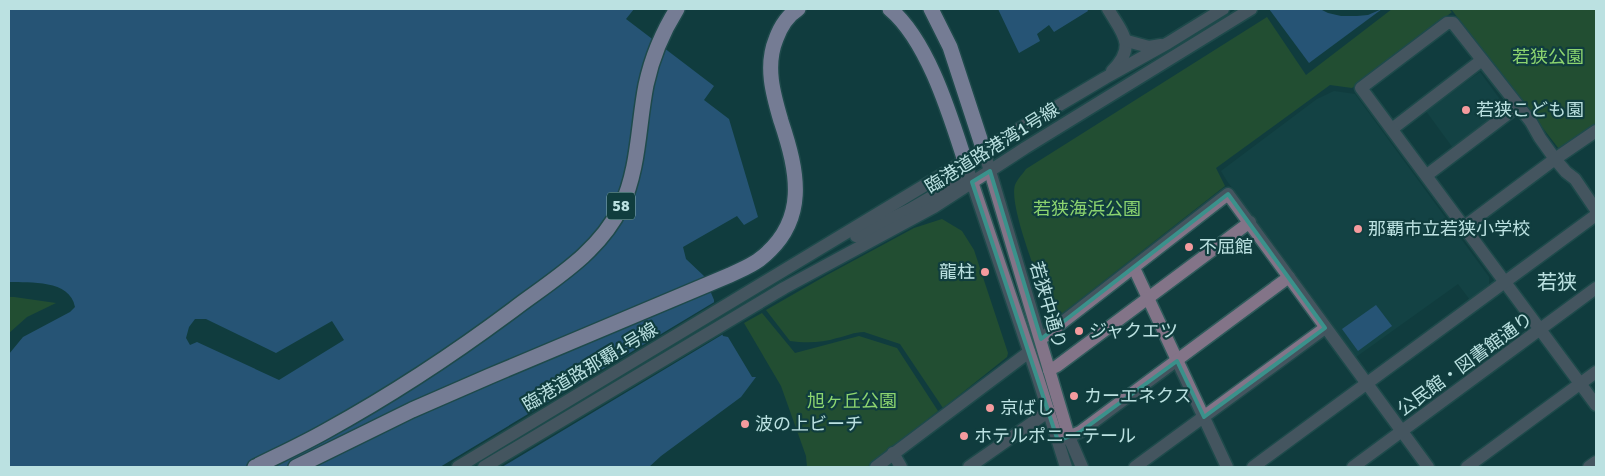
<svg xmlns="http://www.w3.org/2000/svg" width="1605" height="476" font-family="Signika,'Noto Sans JP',sans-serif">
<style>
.built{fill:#174a4c}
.green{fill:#386425}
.water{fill:#4072b9}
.pier{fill:#103d3e}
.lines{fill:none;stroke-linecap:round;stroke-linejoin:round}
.minor-casing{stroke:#2f5b5b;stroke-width:15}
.highway-casing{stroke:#2f5b5b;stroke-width:18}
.minor{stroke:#837488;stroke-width:12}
.highway{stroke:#efc9fc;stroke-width:15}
.marked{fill:none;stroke:#3a918b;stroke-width:4;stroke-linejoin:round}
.poi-dot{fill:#f59b9e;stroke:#103d3e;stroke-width:2}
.labels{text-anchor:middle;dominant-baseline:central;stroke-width:4.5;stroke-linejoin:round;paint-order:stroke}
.shield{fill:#103d3e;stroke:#88b0b0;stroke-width:1}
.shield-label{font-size:16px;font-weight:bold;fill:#bbe1e1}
.park-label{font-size:18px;fill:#8cd46f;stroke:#103d3e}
.poi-label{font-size:18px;fill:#bbe1e1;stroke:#103d3e;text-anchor:start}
.street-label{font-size:18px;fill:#bbe1e1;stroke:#103d3e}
.quarter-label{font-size:20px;fill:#bbe1e1;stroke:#103d3e}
</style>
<rect width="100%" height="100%" fill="#103d3e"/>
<!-- built -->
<g class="built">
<polygon points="1480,72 1507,109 1453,148 1426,111"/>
<polygon points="1334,91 1355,94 1489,277 1489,285 1470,300 1458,284 1356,357 1227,181 1221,171 1317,99"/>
</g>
<!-- green -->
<g class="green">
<path d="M1392,9H1449L1452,12L1352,88L1330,85L1216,168L1225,186L1054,320C1044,294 1008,207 1015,185C1017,179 1023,174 1026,169L1267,17L1306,75Z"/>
<polygon points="1451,9 1596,9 1596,126 1566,148 1559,149"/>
<path d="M942,219L962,231L974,250L1008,353L1007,357L943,408L900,344L864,332C854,332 847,336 837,338C822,343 805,343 790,341L766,310L827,275L914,228Z"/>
<polygon points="9,297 14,297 56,303 27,317 9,333"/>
<polygon points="762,313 795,353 859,336 897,348 938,411 867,467 807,467 806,456 781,386 744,323"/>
</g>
<!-- water -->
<g class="water">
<path d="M9,9H634L626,19L714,86L704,100L729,119L758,217L744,225L737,216L683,247L686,259L704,276L714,300V313L723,336L728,337L752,377H756L741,397L661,456L649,467H9V354L23,337L70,312L75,307C70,279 30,283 9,282Z"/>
<polygon points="998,9 1087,9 1088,11 1054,32 1049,25 1037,34 1040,41 1019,53"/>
<polygon points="1269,9 1382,9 1309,63"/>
<polygon points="1376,305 1392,326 1358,351 1342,329"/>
</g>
<!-- pier -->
<g class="pier">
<polygon points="1320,9 1382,9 1368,15 1357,16 1341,16 1328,13"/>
<polygon points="716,301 717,313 725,333 502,467 440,467"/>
<polygon points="195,319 206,319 276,353 332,321 344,340 279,380 197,342 190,345 186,338 189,327"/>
</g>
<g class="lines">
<defs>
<g id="minor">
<path d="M1108,9C1123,34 1137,46 1112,71"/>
<polyline points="1127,41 1149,47 1161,45"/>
<polyline points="1392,129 1482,60"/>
<polyline points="984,151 1069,437 1082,467"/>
<polyline points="965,161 1037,375 1066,467"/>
<polyline points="1427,175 1518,106"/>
<polyline points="1596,210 1575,179 1566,172 1555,159 1540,138 1531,122 1453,23 1447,23 1361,88 1596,405"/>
<polyline points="1465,226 1555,159 1596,131"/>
<polyline points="856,236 909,210 966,177"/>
<polyline points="1134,268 1227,467"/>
<polyline points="1041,339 1228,194 1428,467"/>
<polyline points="1049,370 1057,366 1250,222"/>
<polyline points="1061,440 1080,432 1289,277"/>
<polyline points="893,453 901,467"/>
<polyline points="458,467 965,161 1105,78 1168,43 1223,9"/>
<polyline points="484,467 784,288 934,207 1025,148 1251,9"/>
<polyline points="876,467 1029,352"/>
<polyline points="969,467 1049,411"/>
<polyline points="1135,467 1325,328"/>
<polyline points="1253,467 1596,215"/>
<polyline points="1353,467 1596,288"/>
<polyline points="1467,467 1596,372"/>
<polyline points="1589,467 1596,462"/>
</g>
<g id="highway">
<path d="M890,9C928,41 950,115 965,161"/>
<polyline points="931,9 950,47 984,151"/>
<path d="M255,467C279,455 303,444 326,431C395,393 460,350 522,303C559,276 600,250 621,207C639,169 638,126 646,85C652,57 662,33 677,9"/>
<path d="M296,467L412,410L490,376L730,275C740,270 751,266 760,259C809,221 798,172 781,121C773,94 765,66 776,39C780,28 787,16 798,9"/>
</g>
</defs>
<!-- minor casing -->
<use href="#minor" class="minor-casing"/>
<!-- highway casing -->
<use href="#highway" class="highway-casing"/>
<!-- minor -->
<use href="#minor" class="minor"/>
<!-- highway -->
<use href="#highway" class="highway"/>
</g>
<!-- marked area -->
<path d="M0 0H1605V476H0ZM990,171L1041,339L1228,194L1325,328L1204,417L1177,361L1080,432L1058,441L972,182Z" fill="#103d3e" fill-opacity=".55" fill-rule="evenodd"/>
<path class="marked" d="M990,171L1041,339L1228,194L1325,328L1204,417L1177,361L1080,432L1058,441L972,182Z"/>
<!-- markers -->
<g class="poi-dot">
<circle cx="1466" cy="110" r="5"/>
<circle cx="1358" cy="229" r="5"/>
<circle cx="1189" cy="247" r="5"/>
<circle cx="985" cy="272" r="5"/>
<circle cx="1079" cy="331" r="5"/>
<circle cx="1074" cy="396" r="5"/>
<circle cx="990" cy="408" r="5"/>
<circle cx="745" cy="424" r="5"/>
<circle cx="964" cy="436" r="5"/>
</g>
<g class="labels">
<!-- shield labels -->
<rect class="shield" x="607" y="192.5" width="28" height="27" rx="4"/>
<g class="shield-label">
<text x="621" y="206">58</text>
</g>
<!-- park labels -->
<g class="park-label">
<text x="1548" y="57">若狭公園</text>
<text x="1087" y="209">若狭海浜公園</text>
<text x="852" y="401">旭ヶ丘公園</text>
</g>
<!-- poi labels -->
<g class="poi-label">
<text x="1476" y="110">若狭こども園</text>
<text x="1368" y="229">那覇市立若狭小学校</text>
<text x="1199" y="247">不屈館</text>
<text x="975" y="272" text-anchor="end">龍柱</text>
<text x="1089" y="331">ジャクエツ</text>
<text x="1084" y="396">カーエネクス</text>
<text x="1000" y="408">京ばし</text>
<text x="755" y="424">波の上ビーチ</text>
<text x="974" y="436">ホテルポニーテール</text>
</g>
<!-- street labels -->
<g class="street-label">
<text transform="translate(992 148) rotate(-32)">臨港道路港湾1号線</text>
<text transform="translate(1048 305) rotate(74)">若狭中通り</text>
<text transform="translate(1465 364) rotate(-36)">公民館・図書館通り</text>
<text transform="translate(590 367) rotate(-31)">臨港道路那覇1号線</text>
</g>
<!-- quarter labels -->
<g class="quarter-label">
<text x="1557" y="282">若狭</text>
</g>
</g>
<!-- border -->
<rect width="1605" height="476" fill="none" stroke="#bbe1e1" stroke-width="20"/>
</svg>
